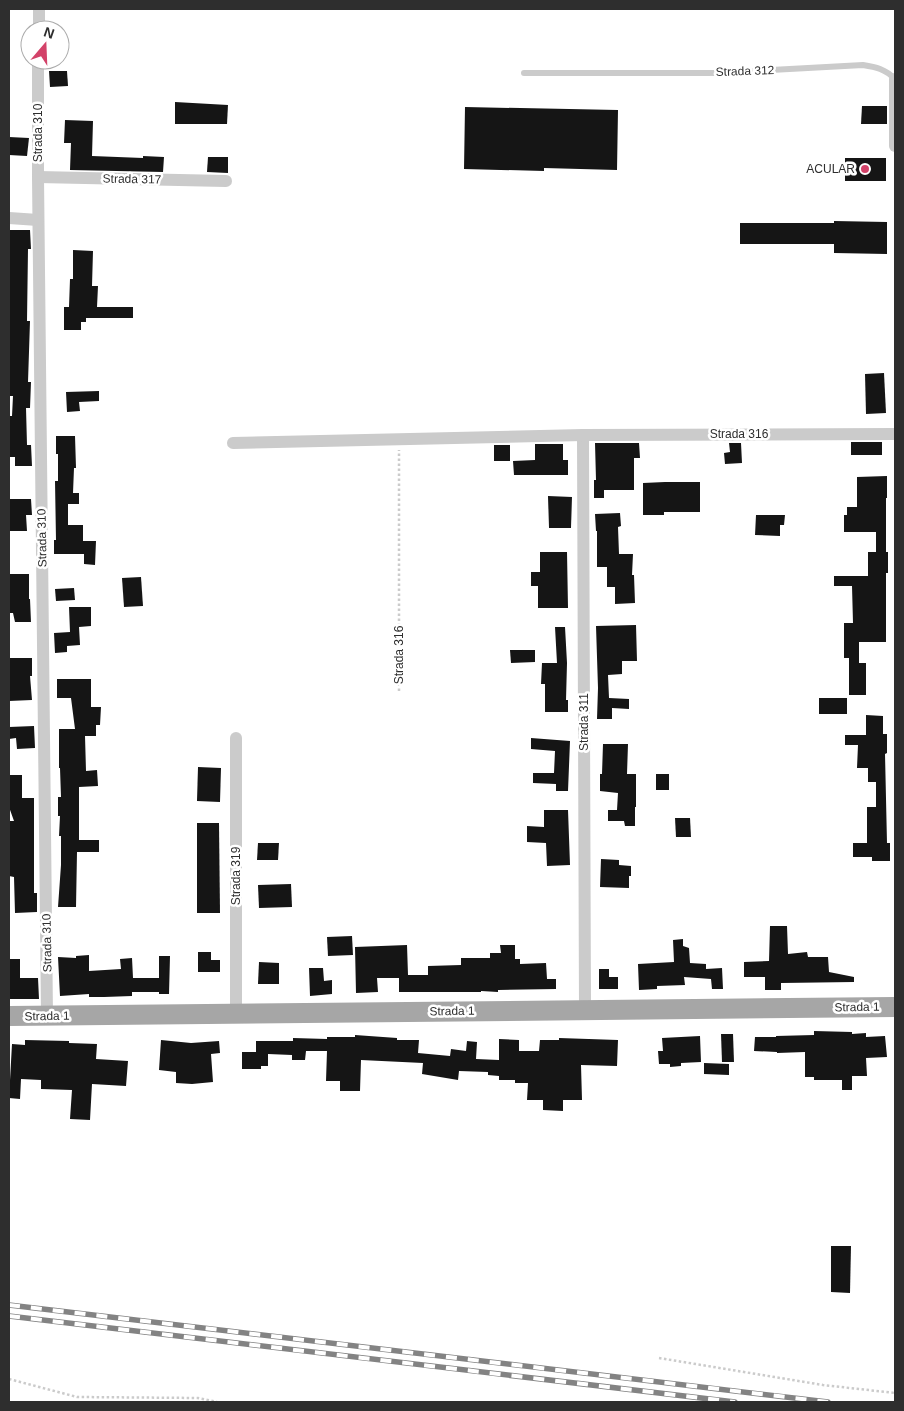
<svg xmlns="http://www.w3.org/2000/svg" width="904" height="1411" font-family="Arial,sans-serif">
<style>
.building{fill:#151515}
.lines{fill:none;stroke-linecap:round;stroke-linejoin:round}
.path{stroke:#cbcbcb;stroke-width:2.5;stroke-dasharray:2.5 2.5;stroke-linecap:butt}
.lane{stroke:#cbcbcb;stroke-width:6}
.street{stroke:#cbcbcb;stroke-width:12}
.primary{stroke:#a6a6a6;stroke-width:20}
.rail-casing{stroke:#838383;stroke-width:5.5}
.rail{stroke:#fff;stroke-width:4;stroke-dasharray:11;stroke-linecap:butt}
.poi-dot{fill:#d34269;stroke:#fff;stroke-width:2}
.labels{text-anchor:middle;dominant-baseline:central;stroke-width:5;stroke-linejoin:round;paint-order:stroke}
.street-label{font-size:12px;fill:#2e2e2e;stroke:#fff}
.poi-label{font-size:12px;fill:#2e2e2e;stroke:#fff;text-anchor:end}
</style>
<rect width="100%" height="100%" fill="#fff"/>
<!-- building -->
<g class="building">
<polygon points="49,71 67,71 68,86 50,87"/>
<polygon points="175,102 228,105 227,124 175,124"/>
<polygon points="862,106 887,106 887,124 861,124"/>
<polygon points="465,107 618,110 617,170 544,168 544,171 464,169"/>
<polygon points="65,120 93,121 92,156 143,158 143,156 164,157 163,172 70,170 71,143 64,143"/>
<polygon points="9,137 29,138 27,156 9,155"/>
<polygon points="208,157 228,157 228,173 207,172"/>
<rect x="845" y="158" width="41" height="23"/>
<polygon points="834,221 887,222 887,254 834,253 834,244 740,244 740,223 834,223"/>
<polygon points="9,230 30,230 31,249 28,249 27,321 30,321 28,382 31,382 30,408 26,408 27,445 31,445 32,466 15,466 15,457 9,457 9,416 12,416 13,396 9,396"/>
<polygon points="73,250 93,251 92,286 98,286 97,307 133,307 133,318 86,318 86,322 81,322 81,330 64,330 64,307 69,307 70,279 73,279"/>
<polygon points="884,373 886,413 866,414 865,374"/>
<polygon points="99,391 99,401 79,402 80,411 67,412 66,392"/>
<polygon points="56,436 75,436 76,468 74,468 73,493 79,493 79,504 68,504 68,525 83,525 83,541 96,541 95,565 84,564 84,554 54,554 54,540 56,540 55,481 58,481 58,454 56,454"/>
<rect x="851" y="442" width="31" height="13"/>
<polygon points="595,443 639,443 640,458 634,458 634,490 604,490 604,498 594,498 594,480 596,480"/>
<polygon points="729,443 741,443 742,463 725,464 724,453 730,452"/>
<polygon points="535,444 563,444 563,460 568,460 568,475 514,475 513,461 535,460"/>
<rect x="494" y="445" width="16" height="16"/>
<polygon points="887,476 887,498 886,498 886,552 888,552 888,573 886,573 886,642 859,642 859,663 866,663 866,695 849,695 849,658 844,658 844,623 853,623 852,586 834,586 834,576 868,576 868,552 876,552 876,532 844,532 844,515 847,515 847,507 857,507 857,477"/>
<polygon points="665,482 700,482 700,512 664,512 664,515 643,515 643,483"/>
<polygon points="548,496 572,497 571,528 549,528"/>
<polygon points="9,499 31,499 32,515 26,515 27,531 9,531"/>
<polygon points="620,513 621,526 618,527 619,554 633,554 632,575 634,575 635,603 615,604 615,587 607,587 607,567 597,567 597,531 596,531 595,514"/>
<polygon points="756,515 785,515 784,525 780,525 780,536 755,535"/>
<polygon points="540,552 567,552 568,608 538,608 538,586 531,586 531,572 540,572"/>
<polygon points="9,574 29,574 29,599 30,599 31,622 15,622 13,613 9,613"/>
<polygon points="141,577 143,606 124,607 122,578"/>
<polygon points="74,588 75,600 56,601 55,589"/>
<polygon points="69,607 91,607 91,626 79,627 80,645 67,646 67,652 55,653 54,633 70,632"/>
<polygon points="636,625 637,661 622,661 622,674 608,675 609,698 629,699 629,709 612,708 612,719 597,719 598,688 596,626"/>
<polygon points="555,627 565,627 567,663 566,700 568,700 568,712 545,712 545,684 541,684 542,663 557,663"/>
<polygon points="510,650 535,650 535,662 511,663"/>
<polygon points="9,658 32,658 32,676 30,676 32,700 9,701"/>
<polygon points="57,679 91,679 91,707 101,707 100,725 96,725 96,736 85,736 86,771 97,770 98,786 79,787 79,840 99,840 99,852 77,852 76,907 58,907 61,865 61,836 59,836 60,816 58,816 58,797 61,797 60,768 59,768 59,729 75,729 71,698 57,698"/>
<rect x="819" y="698" width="28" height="16"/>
<polygon points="866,715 883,716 883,734 887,734 887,753 885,754 887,843 890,843 890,861 872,861 872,857 853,857 853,843 867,843 867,807 876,807 876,782 868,782 868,768 857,768 858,745 845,745 845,735 866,735"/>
<polygon points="34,726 35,748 17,749 16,738 9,739 9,727"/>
<polygon points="531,738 570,741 568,791 556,791 556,784 533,783 533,773 554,773 555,751 531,749"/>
<polygon points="603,744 628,744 627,774 636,774 636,807 635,807 635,826 625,826 624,821 608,821 608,810 617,810 618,793 600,791 600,774 602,774"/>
<polygon points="198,767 221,768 220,802 197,801"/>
<rect x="656" y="774" width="13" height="16"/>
<polygon points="9,775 22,775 22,798 34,798 34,893 37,893 37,912 15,913 14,877 9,876 9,821 14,821 9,807"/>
<polygon points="544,810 568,810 570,865 547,866 546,843 527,842 527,826 544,827"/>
<polygon points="675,818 690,818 691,837 676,837"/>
<polygon points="197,823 219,823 220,913 197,913"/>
<polygon points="258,843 279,843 278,860 257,860"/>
<polygon points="601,859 619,860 619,865 631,866 631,876 629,876 629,888 600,887"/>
<polygon points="291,884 292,907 259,908 258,885"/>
<polygon points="770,926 787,926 788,954 807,952 808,957 828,957 829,972 854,977 854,982 781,983 781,990 765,990 765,977 744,977 744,962 769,961"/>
<polygon points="352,936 353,955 328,956 327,937"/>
<polygon points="683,939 683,946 689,948 690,963 706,964 706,969 722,968 723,989 712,989 711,979 684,977 685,985 657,986 657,989 639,990 638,964 674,962 673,940"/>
<polygon points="407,945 408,975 428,975 428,966 461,965 461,958 490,958 490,953 501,953 500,945 515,945 515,959 520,959 520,964 546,963 547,979 556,979 556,989 498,990 498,992 481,991 481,992 399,992 399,978 377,978 378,992 356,993 355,947"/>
<polygon points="198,952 211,952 211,960 220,960 220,972 198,972"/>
<polygon points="89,955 89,971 121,969 120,959 132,958 133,978 159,978 159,956 170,956 169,994 159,994 159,992 132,992 132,996 104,997 89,997 89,994 60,996 58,957 76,958 76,956"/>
<polygon points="9,959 20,959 20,978 38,978 39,999 9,999"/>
<polygon points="259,962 279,963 279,984 258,984"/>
<polygon points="309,968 323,968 324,981 332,980 332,994 310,996"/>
<polygon points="599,969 609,969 609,977 618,977 618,989 599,989"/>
<polygon points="814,1031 852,1032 852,1034 866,1033 866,1037 885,1036 887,1057 866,1058 867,1076 852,1076 852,1090 842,1090 842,1080 814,1080 814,1077 805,1077 805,1052 777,1053 777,1052 754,1051 755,1037 776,1037 776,1036 814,1035"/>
<polygon points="721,1034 733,1034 734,1062 722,1062"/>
<polygon points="355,1035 397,1038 397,1040 419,1040 418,1053 450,1056 451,1049 466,1051 467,1041 477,1042 476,1059 499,1060 499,1039 519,1040 519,1051 539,1051 540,1040 559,1040 559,1038 618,1040 617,1066 581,1065 582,1100 563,1100 563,1111 543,1110 543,1100 527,1100 528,1083 515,1083 515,1080 499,1080 499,1076 488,1075 488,1072 459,1071 458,1080 422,1074 423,1063 361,1060 360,1091 340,1091 340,1081 326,1081 327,1051 306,1051 305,1060 292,1060 292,1055 268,1054 268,1066 261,1066 261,1069 242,1069 242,1052 256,1052 256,1041 293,1041 293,1038 327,1039 327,1037 355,1037"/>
<polygon points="700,1036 701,1062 681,1063 681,1066 670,1067 670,1064 659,1064 658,1051 663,1051 662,1038"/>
<polygon points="25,1040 69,1041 69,1043 97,1044 96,1059 128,1061 126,1086 92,1084 90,1120 70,1119 72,1090 41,1089 41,1080 21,1079 20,1099 9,1098 12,1044 25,1045"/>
<polygon points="161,1040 191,1043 219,1041 220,1053 211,1054 213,1082 192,1084 176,1083 176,1072 159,1070"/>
<polygon points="704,1063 729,1064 729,1075 704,1074"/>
<polygon points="831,1246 851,1246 850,1293 831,1292"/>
</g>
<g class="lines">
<!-- path -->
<g class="path">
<polyline points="399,691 399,450"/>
<polyline points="659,1358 823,1385 895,1393"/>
<polyline points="9,1379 77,1397 198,1398 217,1402"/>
</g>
<!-- lane -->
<path class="lane" d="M524,73H717L863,65C876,67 885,69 895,79"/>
<!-- street -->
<g class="street">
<polyline points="39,30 39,9"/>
<polyline points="38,60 38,177 47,1016"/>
<polyline points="895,79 895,146"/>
<polyline points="38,177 226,181"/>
<polyline points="9,218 38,220"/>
<polyline points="583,435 585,1010"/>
<polyline points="233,443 583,435 895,434"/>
<polyline points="236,1014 236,738"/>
</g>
<!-- primary -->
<polyline class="primary" points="9,1016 895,1007"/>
<defs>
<g id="rail">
<polyline points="9,1305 828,1402"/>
<polyline points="9,1316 735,1402"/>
</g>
</defs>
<!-- rail casing -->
<use href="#rail" class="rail-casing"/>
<!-- rail -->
<use href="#rail" class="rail"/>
</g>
<!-- markers -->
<circle class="poi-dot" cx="865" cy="169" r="5"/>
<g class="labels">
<!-- street labels -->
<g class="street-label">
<text transform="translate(745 71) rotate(-2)">Strada 312</text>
<text transform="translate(38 133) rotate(-90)">Strada 310</text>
<text transform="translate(132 179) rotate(1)">Strada 317</text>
<text x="739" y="434">Strada 316</text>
<text transform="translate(42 538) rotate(-91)">Strada 310</text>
<text transform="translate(399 655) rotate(-90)">Strada 316</text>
<text transform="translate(584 722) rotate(-90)">Strada 311</text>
<text transform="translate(236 876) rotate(-90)">Strada 319</text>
<text transform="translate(47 943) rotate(-91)">Strada 310</text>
<text transform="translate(857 1007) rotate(-1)">Strada 1</text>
<text transform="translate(452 1011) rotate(-1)">Strada 1</text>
<text transform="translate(47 1016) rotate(-1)">Strada 1</text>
</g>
<!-- poi labels -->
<g class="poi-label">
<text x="855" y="169">ACULAR</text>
</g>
</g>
<!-- border -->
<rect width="904" height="1411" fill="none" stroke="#2e2e2e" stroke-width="20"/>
<!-- north arrow -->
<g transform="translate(45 45) rotate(19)"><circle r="24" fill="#ffffff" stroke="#ababab"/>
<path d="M0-4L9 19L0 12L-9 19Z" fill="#d34269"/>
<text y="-8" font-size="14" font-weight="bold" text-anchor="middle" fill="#2e2e2e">N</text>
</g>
</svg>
